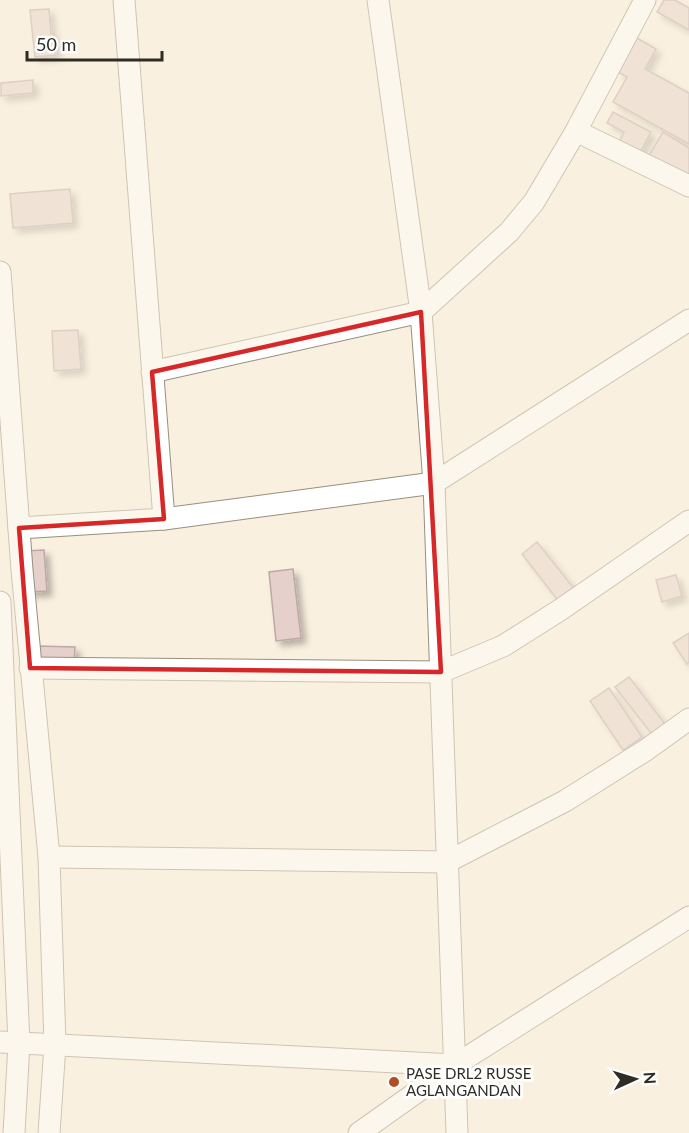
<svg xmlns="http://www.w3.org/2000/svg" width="689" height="1133" font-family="Lato,sans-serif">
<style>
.building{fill:#e6d0cc;stroke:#bda8a5;stroke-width:1.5;filter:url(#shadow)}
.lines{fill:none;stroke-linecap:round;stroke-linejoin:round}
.minor-casing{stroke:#988f7f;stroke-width:23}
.minor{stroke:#fff;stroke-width:21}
.marked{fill:none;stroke:#d62828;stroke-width:4.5;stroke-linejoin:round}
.poi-dot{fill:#b24c22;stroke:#fefefe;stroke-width:2}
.labels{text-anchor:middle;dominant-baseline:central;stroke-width:6;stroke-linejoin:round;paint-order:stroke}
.poi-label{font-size:15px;fill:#2f2c25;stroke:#fefefe;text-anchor:start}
</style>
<defs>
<filter id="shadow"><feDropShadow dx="5" dy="5" stdDeviation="3" flood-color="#0004"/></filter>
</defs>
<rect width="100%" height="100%" fill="#faf0df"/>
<!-- building -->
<g class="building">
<polygon points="664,0 675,0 689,8 689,30 657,12"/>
<polygon points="49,9 51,34 54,33 56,55 35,57 30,10"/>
<polygon points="637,38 656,49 645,69 689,93 689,144 613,102 627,77 618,72"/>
<polygon points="33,80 33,93 1,96 1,83"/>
<polygon points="613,112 651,132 637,158 616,147 624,132 607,123"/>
<polygon points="663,132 689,148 689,182 648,157"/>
<polygon points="70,189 73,223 13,228 10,194"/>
<polygon points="78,330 81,369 54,371 52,331"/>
<polygon points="537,542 576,591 560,603 522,554"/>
<polygon points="44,550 47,591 28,592 25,551"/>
<polygon points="293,569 301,638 276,641 269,572"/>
<polygon points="676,575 682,596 662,602 656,580"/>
<polygon points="689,633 689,662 687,664 673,643"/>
<polygon points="37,646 75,647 74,661 37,661"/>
<polygon points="629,677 668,728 655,738 615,687"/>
<polygon points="609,688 642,737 623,750 590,701"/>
</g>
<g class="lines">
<defs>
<g id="minor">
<polyline points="124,0 164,519"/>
<polyline points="378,0 421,312 434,483 457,1133"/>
<polyline points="576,131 689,186"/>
<polyline points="0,272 22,570 49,857 55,1045 49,1133"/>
<polyline points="152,372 421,312 509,232 534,202 576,131 645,0"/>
<polyline points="19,528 164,519 434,483 689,320"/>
<polyline points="0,602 19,1044 14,1133"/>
<polyline points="30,668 441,672 503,646 560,610 689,521"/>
<polyline points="49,857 447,862 565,801 646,750 689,719"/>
<polyline points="0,1042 455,1065"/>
<polyline points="359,1133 455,1065 689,917"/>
</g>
</defs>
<!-- minor casing -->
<use href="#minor" class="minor-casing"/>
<!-- minor -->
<use href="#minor" class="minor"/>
</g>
<!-- marked area -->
<path d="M0 0H689V1133H0ZM421,312L441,672L30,668L19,528L164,519L152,372Z" fill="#faf0df" fill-opacity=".55" fill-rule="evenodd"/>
<path class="marked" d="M421,312L441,672L30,668L19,528L164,519L152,372Z"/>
<!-- markers -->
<circle class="poi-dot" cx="394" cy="1082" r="6"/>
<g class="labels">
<!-- poi labels -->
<g class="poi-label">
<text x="406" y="1073">PASE DRL2 RUSSE<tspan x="406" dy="17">AGLANGANDAN</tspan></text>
</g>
</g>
<!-- north arrow -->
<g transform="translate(635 1079) rotate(86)" stroke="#fefefe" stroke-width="4.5" paint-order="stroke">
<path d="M0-4.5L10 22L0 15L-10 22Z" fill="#2f2c25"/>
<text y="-9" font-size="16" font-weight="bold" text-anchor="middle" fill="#2f2c25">N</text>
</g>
<!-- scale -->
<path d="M27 51v9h135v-9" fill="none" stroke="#2f2c25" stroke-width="3"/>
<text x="36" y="51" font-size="18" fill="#2f2c25" stroke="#fefefe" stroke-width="4.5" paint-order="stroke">50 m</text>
</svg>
